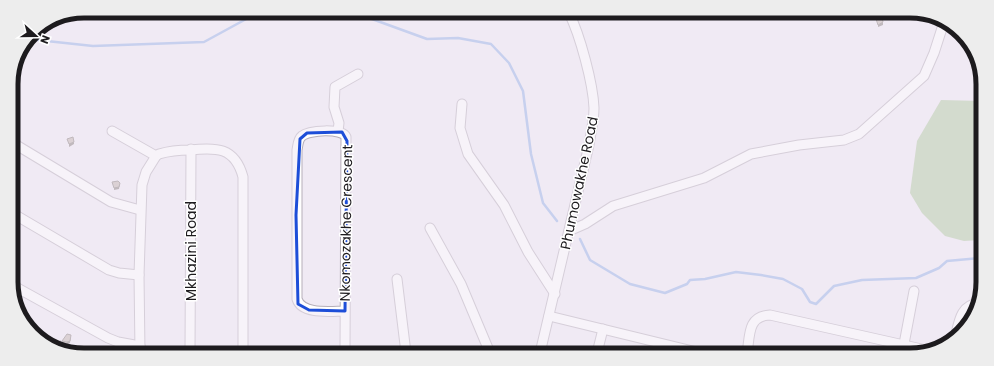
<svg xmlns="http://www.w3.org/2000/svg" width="994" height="366" font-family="Poppins,sans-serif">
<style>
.pitch{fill:#b0c9a1}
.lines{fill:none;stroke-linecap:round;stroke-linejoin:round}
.stream{stroke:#94b2e6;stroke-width:2.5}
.minor-casing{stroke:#b6afb9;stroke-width:11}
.minor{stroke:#fff;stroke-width:9}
.wall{fill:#a59b96}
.shaded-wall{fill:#867e7a}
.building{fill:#c0b4ae;stroke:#867e7a}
.marked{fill:none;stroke:#1d4ed8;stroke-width:3;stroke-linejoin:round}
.labels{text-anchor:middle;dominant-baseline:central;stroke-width:3;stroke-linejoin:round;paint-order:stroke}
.street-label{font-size:14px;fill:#1d1b1e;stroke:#fff}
.rim{fill:none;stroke:#1d1b1e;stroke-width:5}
</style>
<rect width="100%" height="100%" fill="#f0eaf4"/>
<!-- pitch -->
<polygon class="pitch" points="941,100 982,101 980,240 964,241 945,236 922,213 910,193 917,141"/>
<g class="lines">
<!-- stream -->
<g class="stream">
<polyline points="361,12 372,19 427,39 458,38 491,44 509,63 523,91 531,154 543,203 557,221"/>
<polyline points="28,39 93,46 204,42 259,12"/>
<polyline points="580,239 590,260 630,284 665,293 687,284 690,280 705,279 736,272 761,275 783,279 802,289 810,302 816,304 834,286 862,280 916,278 939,268 947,261 980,258"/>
</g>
<defs>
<g id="minor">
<polyline points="462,104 460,128 468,154 504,205 528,252 555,294"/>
<polyline points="112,131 156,156"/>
<polyline points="338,131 339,123 334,107 335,87 358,74"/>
<polyline points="13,143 111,202 140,210"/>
<polyline points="12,213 109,270 119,273 139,275"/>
<polyline points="430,228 461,284 490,353"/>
<polyline points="569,231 585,224 613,206 704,178 751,154 799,145 844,140 859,134 924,76 934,53 944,22"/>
<polyline points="397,279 406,353"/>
<polyline points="12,285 108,338 118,342 140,346"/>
<path d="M345,311C331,311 302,315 297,299V150C298,145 298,139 302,136C309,130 342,128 346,137L345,352"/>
<polyline points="549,316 705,354"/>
<path d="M955,338C959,322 960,305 979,303"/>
<polyline points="904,344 914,291"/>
<path d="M140,352L139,275L142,185L146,172L156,156L159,154C169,151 179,150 190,150C216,147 235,147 243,177V352"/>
<polyline points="190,352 191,149"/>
<path d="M540,353L589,145C591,132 594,120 594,108C593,83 580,35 569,13"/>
<polyline points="597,353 603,329"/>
<path d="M747,354C750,336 747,316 770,315L926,350"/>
</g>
</defs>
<!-- minor casing -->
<use href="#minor" class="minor-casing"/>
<!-- minor -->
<use href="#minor" class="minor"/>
</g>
<!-- wall -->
<polygon class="wall" points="71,338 70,343 67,344 62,343 62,341"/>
<!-- shaded-wall -->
<g class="shaded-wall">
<polygon points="883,22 883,25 878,27 878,25"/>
<polygon points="74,142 74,144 69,147 69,144"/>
<polygon points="120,183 119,189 114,190 114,188"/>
<polygon points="70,341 70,343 67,344 67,342"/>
</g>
<!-- building -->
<g class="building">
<polygon points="882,17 883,22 878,25 876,19"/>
<polygon points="73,137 74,142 69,144 67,139"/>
<polygon points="118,181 120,183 119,187 114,188 112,182"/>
<polygon points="67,334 71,335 70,341 67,342 62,341"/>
<polygon points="61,341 59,348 56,348 53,346 53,342"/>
</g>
<!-- marked area -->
<path d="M0 0H994V366H0ZM342,132L347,141L345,311L309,310L298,304L296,215L300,139L307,133Z" fill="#f0eaf4" fill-opacity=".55" fill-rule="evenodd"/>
<path class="marked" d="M342,132L347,141L345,311L309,310L298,304L296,215L300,139L307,133Z"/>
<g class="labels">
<!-- street labels -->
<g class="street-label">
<text transform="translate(579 183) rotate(-78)">Phumowakhe Road</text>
<text transform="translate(346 223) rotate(-89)">Nkomozakhe Crescent</text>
<text transform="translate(191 251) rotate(-90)">Mkhazini Road</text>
</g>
</g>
<!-- crop -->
<path d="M0 0H994V366H0ZM84 18H910A66 66 0 0 1 976 84V282A66 66 0 0 1 910 348H84A66 66 0 0 1 18 282V84A66 66 0 0 1 84 18Z" fill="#ededed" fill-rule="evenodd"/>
<path class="rim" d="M84 18H910A66 66 0 0 1 976 84V282A66 66 0 0 1 910 348H84A66 66 0 0 1 18 282V84A66 66 0 0 1 84 18Z"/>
<!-- north arrow -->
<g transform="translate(36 36) rotate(111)" stroke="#ffffff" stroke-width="3" paint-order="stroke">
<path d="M0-3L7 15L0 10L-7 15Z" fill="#1d1b1e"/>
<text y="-6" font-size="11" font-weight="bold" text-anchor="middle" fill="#1d1b1e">N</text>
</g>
</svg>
